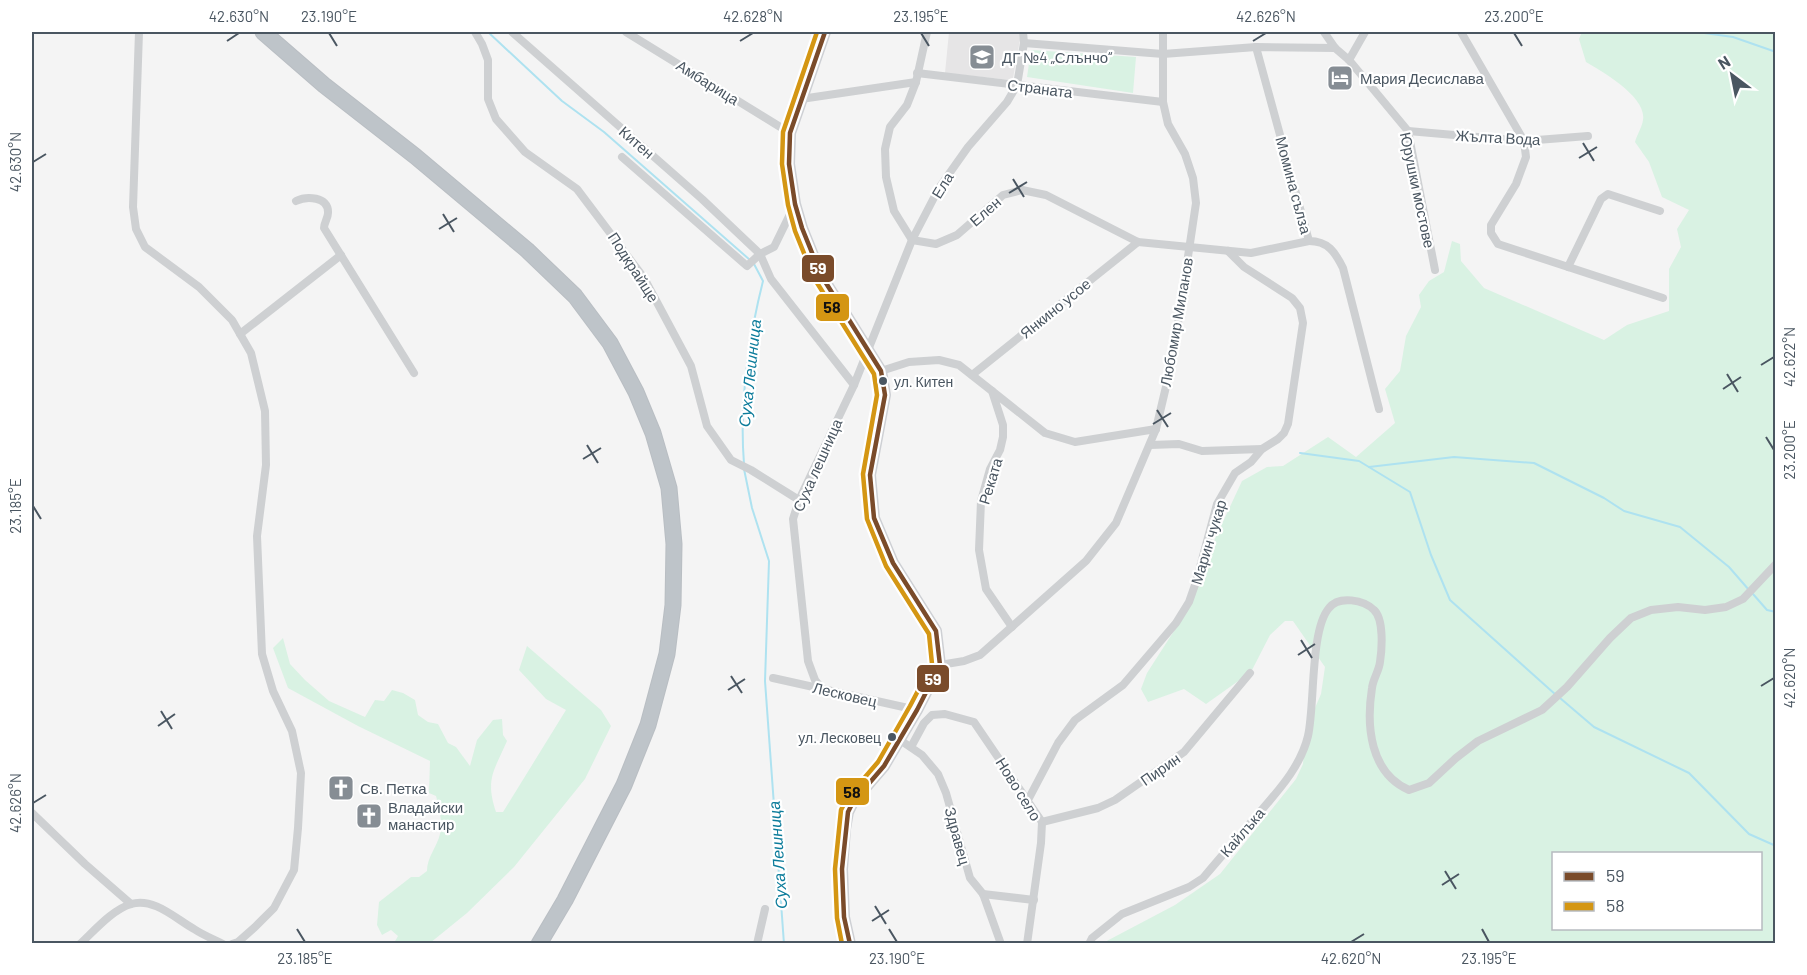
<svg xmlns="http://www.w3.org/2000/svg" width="1807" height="975" font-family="Barlow,sans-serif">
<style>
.education{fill:#e6e5e6}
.green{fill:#d9f2e3;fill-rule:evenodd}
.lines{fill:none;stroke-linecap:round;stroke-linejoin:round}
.stream{stroke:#aee2f0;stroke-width:2}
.highway-casing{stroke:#b9bec3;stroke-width:17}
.street{stroke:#ced0d2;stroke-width:8}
.secondary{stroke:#ced0d4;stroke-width:12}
.highway{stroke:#bec4c9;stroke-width:15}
.bus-1-casing{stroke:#fff;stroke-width:9}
.bus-2-casing{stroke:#fff;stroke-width:9}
.bus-1{stroke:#7a4b2a;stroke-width:4.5}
.bus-2{stroke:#d49613;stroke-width:4.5}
.ticks{fill:none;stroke:#4a5661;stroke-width:2}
.bus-dot{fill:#4a5661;stroke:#fff;stroke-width:2}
.labels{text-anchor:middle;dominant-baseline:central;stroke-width:4.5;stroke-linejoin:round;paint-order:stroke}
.bus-label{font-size:14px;fill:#4a5661;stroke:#fff;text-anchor:start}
.poi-label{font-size:15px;fill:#4a5661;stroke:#fff;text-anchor:start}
.street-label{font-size:15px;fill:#4a5661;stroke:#fff}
.water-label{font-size:16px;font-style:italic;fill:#0c7c9b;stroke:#fff}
.line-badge{stroke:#fff;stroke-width:2}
.badge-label{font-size:16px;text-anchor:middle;font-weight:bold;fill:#fff}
.pale-badge-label{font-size:16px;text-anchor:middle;font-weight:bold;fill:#111}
.neatline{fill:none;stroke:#4a5661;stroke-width:2}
.ticks-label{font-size:15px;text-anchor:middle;fill:#4a5661}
</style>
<rect width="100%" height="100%" fill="#f4f4f4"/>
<!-- education -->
<polygon class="education" points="949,32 1019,32 1020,40 1013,78 1011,80 945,73"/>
<!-- green -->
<g class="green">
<path d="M1582,32H1775V943L1101,944L1175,905L1220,874L1296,779L1303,764L1305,731L1321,694L1325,667L1293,621H1285L1270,635L1251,672L1206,704L1184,689L1148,702L1141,689L1147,673L1190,606L1207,556L1242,481L1267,467L1283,466L1328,437L1356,457L1395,423L1385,389L1400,371L1406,336L1421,307L1419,295L1429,281L1444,272L1452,241L1460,244L1461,261L1484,288L1604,340L1627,325L1669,311V269L1681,247L1677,229L1689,210L1662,197L1649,162L1635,142C1637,135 1642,127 1643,120C1647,97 1603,72 1586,62L1579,39ZM1554,854H1760V928H1554Z"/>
<polygon points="1031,50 1136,57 1133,93 1027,77"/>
<path d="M283,638L290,664L305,680L329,701L365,717L375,700L384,701L392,690L403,693L415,700L418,715L428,722L438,724L448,743L456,747L470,766L477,740L493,720L502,719L503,735L507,741C494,771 485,779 496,812H503L566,710L546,699L519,670L527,646L601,710L611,726L585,779L514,867L467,913L430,943H394L398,936L391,930L382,935L377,925L379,902L411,877H419L427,871C427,857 437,847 440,834C443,823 439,807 436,796L429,793L430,761L358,726L288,688L273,648Z"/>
</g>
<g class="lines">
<!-- stream -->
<g class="stream">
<polyline points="488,32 562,101 604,132 750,260"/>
<polyline points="1697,32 1733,37 1776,52"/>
<polyline points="1300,453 1359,461 1410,492 1431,555 1450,600 1556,695"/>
<path d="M744,464C739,402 748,341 763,281L754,264"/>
<polyline points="1369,467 1454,457 1534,463 1604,498 1624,511 1680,527 1729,567 1749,590"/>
<polyline points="744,469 752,508 769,561 765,681 784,944"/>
<polyline points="1753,594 1767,610 1776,612"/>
<polyline points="1560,698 1594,727 1689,773 1749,834 1776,846"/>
</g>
<defs>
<polyline id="highway" points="263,32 324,85 415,156 527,250 575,296 610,343 636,392 653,433 669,488 674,544 673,605 667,654 648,725 624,785 565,900 539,944"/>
</defs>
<!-- highway casing -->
<use href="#highway" class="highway-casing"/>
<!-- street -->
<g class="street">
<polyline points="139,32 133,207 136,229 145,247 199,287 232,320 251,353 265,411 266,465 257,536 262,654 273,691 292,731 301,773 298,828 294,870 274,908 255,927 238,942 232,944"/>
<polyline points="475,32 482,44 488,60 488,99 496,119 525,152 577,189 644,278 691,366 707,426 731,460 751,470 799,500"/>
<polyline points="512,32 702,199 760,254 747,266 622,157"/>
<polyline points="626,32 790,133"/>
<polyline points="927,32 916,82 907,105 890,127 885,149 886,177 894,211 912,240 936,244 957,235 1003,195 1022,190 1046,195 1138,242 1251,253 1309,241"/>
<polyline points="1324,32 1335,48 1349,60 1408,131 1435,270"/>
<polyline points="1461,32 1524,141 1526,157 1516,184 1491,225 1491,233 1498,244 1663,298"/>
<polyline points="1024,43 1163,54 1256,47 1335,48"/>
<path d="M1256,47L1309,241C1328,241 1335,252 1343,268L1379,409"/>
<polyline points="1349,60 1365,32"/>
<polyline points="917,73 1163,102"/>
<polyline points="801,99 916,82"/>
<polyline points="1408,131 1524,141 1588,136"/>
<path d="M296,201C306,196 329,196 328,213C328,218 324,223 324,228L414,373"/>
<polyline points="795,204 774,247 760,254 771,279 854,385"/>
<polyline points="1568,267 1601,199 1608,194 1660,211"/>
<polyline points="240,334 341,255"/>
<polyline points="881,371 909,362 939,360 959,365 992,391 1003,425 1003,437 1000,450 990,469 981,501 979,550 986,589 1012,627"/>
<polyline points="972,375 1138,242"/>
<polyline points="992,391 1045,433 1075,442 1156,429"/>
<polyline points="1150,445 1179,444 1202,451 1262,449"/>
<polyline points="940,665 964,661 980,655 1086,561 1116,523 1156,429 1173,357 1196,203 1193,178 1185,154 1168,124 1163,102 1163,32"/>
<polyline points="773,678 917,710"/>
<polyline points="823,690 815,680 808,661 793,519 799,500 854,385 912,240 939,188 968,147 1007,102 1017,85 1024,43 1023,32"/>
<polyline points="900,740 922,755 938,774 946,793 970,878 983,894 1001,944"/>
<polyline points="911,747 924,723 932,715 945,714 974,722 1042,822 1041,843 1027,944"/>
<polyline points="1028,800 1058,743 1075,720 1123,685 1176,623 1189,602 1196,582 1217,504 1235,473 1251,462 1262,449 1278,439 1284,433 1288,424 1303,323 1300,308 1292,298 1244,267 1228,251"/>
<polyline points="32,813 85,864 131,904"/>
<polyline points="1042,822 1098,808 1115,800 1184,752 1250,673"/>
<polyline points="983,894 1034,900"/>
<path d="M80,944C95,930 112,910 131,904C154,897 176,919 194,929C203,935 213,939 223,944"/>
<polyline points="757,944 765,909"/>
<path d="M1089,944L1092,938L1122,914L1189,887L1203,878C1220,858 1237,838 1254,819C1275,794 1300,769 1308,736C1315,705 1310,630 1329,608C1339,595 1364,600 1374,610C1384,619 1382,649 1380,662C1379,671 1373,679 1372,688C1366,726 1370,773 1409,790L1429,783L1456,758L1478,741L1542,710L1567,687L1610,638L1631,618L1651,610L1678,607L1705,610L1726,607L1743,599L1776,564"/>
</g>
<!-- secondary -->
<polyline class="secondary" points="825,32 790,133 789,164 795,204 802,228 821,275 881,371 885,395 870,475 874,518 893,563 936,631 940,665 917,710 884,766 853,802 848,812 845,829 842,869 844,917 850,944"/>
<!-- highway -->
<use href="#highway" class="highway"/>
<defs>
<polyline id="bus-1" points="825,32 790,133 789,164 795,204 802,228 821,275 881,371 885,395 870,475 874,518 893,563 936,631 940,665 917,710 884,766 853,802 848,812 842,869 844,917 850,944"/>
<polyline id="bus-2" points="817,32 783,132 782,164 788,205 795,231 814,278 874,374 877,395 863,474 867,519 886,566 929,634 932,664 910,706 878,762 847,798 841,810 835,869 837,918 842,944"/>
</defs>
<!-- bus-1 casing -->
<use href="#bus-1" class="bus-1-casing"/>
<!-- bus-2 casing -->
<use href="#bus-2" class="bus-2-casing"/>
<!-- bus-1 -->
<use href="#bus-1" class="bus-1"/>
<!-- bus-2 -->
<use href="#bus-2" class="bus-2"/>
</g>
<!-- ticks -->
<path class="ticks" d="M329,33L337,46M921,33L929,46M1514,33L1522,46M227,41L239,33M740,41L753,33M1253,41L1266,33M1583,143L1594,161M1579,158L1597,147M33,162L46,154M1013,179L1024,197M1009,193L1027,182M443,214L454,232M439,229L457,218M1761,365L1774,357M1727,374L1738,392M1723,389L1741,377M1157,410L1168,427M1153,424L1171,413M1766,437L1774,450M587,445L598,463M583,459L601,448M33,506L41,519M1301,640L1312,658M1298,655L1315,644M731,676L742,693M1761,686L1774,678M728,690L745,679M161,711L172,729M158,726L175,714M33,803L46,795M1445,871L1456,889M1442,885L1459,874M875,906L886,924M872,921L889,910M297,929L305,942M889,929L897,942M1482,929L1489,942M1351,942L1364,934"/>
<!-- icons -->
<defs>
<symbol id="school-square" viewBox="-11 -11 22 22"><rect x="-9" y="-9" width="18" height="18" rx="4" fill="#868d94" stroke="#fff"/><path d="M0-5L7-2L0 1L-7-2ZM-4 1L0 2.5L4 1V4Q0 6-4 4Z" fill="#fff"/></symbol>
<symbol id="hotel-square" viewBox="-11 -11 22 22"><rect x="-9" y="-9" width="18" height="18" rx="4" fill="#868d94" stroke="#fff"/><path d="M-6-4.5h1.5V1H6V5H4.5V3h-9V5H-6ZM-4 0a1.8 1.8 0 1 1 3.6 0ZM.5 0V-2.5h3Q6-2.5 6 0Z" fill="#fff"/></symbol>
<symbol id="church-square" viewBox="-11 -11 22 22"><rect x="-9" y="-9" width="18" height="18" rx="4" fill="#868d94" stroke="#fff"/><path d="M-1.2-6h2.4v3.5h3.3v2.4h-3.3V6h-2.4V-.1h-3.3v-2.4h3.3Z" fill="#fff"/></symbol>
</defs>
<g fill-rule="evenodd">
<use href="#school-square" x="967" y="42" width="30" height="30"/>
<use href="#hotel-square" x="1325" y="63" width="30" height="30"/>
<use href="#church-square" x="326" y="773" width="30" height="30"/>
<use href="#church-square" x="354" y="801" width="30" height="30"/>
</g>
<!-- markers -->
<g class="bus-dot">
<circle cx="883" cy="381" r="5"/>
<circle cx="892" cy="737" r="5"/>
</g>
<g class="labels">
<!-- bus labels -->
<g class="bus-label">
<text x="894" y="381">ул. Китен</text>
<text x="881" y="737" text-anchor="end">ул. Лесковец</text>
</g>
<!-- poi labels -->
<g class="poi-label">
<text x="1002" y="57">ДГ №4 „Слънчо“</text>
<text x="1360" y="78">Мария Десислава</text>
<text x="360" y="788">Св. Петка</text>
<text x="388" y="807">Владайски<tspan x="388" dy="17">манастир</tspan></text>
</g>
<!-- street labels -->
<g class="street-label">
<text transform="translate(708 82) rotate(32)">Амбарица</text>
<text transform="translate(1040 88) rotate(7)">Страната</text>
<text transform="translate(1498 137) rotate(3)">Жълта Вода</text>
<text transform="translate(637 142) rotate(41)">Китен</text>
<text transform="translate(942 185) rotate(-58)">Ела</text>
<text transform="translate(1294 185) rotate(75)">Момина сълза</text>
<text transform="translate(1418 190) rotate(78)">Юрушки мостове</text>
<text transform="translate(985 211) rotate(-41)">Елен</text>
<text transform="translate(634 267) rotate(57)">Подкрайще</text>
<text transform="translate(1055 308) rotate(-39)">Янкино усое</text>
<text transform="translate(1176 322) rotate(-80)">Любомир Миланов</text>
<text transform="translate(817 465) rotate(-66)">Суха лешница</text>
<text transform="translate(990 481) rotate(-73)">Реката</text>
<text transform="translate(1208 542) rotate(-73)">Марин чукар</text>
<text transform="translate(845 694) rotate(13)">Лесковец</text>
<text transform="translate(1160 769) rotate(-35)">Пирин</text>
<text transform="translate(1019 789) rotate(58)">Ново село</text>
<text transform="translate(1242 832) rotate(-49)">Кайлъка</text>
<text transform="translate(958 836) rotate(75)">Здравец</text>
</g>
<!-- water labels -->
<g class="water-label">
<text transform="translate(749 373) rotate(-84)">Суха Лешница</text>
<text transform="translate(777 855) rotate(-94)">Суха Лешница</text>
</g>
</g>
<g class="line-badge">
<rect x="801" y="254" width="34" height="29" rx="6" fill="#7a4b2a"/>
<rect x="815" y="293" width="35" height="29" rx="6" fill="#d49613"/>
<rect x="916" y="664" width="34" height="29" rx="6" fill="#7a4b2a"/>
<rect x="835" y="777" width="35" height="29" rx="6" fill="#d49613"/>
</g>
<g class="badge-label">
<text x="818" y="274">59</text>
<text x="933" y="685">59</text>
</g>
<g class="pale-badge-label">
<text x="832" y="313">58</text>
<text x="852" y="798">58</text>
</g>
<!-- border -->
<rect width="1807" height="975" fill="none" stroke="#ffffff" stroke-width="66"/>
<!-- legend -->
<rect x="1552" y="852" width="210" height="78" fill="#ffffff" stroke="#b7bbc0" stroke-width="1.5"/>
<rect x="1564" y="872" width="30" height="9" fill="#7a4b2a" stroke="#b7bbc0" stroke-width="1.5"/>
<text x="1606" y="882" font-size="18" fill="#4a5661">59</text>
<rect x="1564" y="902" width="30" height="9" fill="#d49613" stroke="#b7bbc0" stroke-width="1.5"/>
<text x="1606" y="912" font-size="18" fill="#4a5661">58</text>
<!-- north arrow -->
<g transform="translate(1732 75) rotate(328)" stroke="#ffffff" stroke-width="4.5" paint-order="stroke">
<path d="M0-4.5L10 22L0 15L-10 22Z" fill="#4a5661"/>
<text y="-9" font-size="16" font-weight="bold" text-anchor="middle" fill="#4a5661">N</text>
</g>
<rect x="33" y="33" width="1741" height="909" class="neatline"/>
<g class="ticks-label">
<text x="239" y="22">42.630°N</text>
<text x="329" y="22">23.190°E</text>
<text x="753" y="22">42.628°N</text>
<text x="921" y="22">23.195°E</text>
<text x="1266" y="22">42.626°N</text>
<text x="1514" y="22">23.200°E</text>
<text transform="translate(16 162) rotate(-90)" y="5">42.630°N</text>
<text transform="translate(1790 357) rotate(-90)" y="5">42.622°N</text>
<text transform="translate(1790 450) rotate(-90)" y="5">23.200°E</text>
<text transform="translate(16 506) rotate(-90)" y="5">23.185°E</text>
<text transform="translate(1790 678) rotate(-90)" y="5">42.620°N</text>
<text transform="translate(16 803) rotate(-90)" y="5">42.626°N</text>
<text x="305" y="964">23.185°E</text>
<text x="897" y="964">23.190°E</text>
<text x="1351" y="964">42.620°N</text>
<text x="1489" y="964">23.195°E</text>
</g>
</svg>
